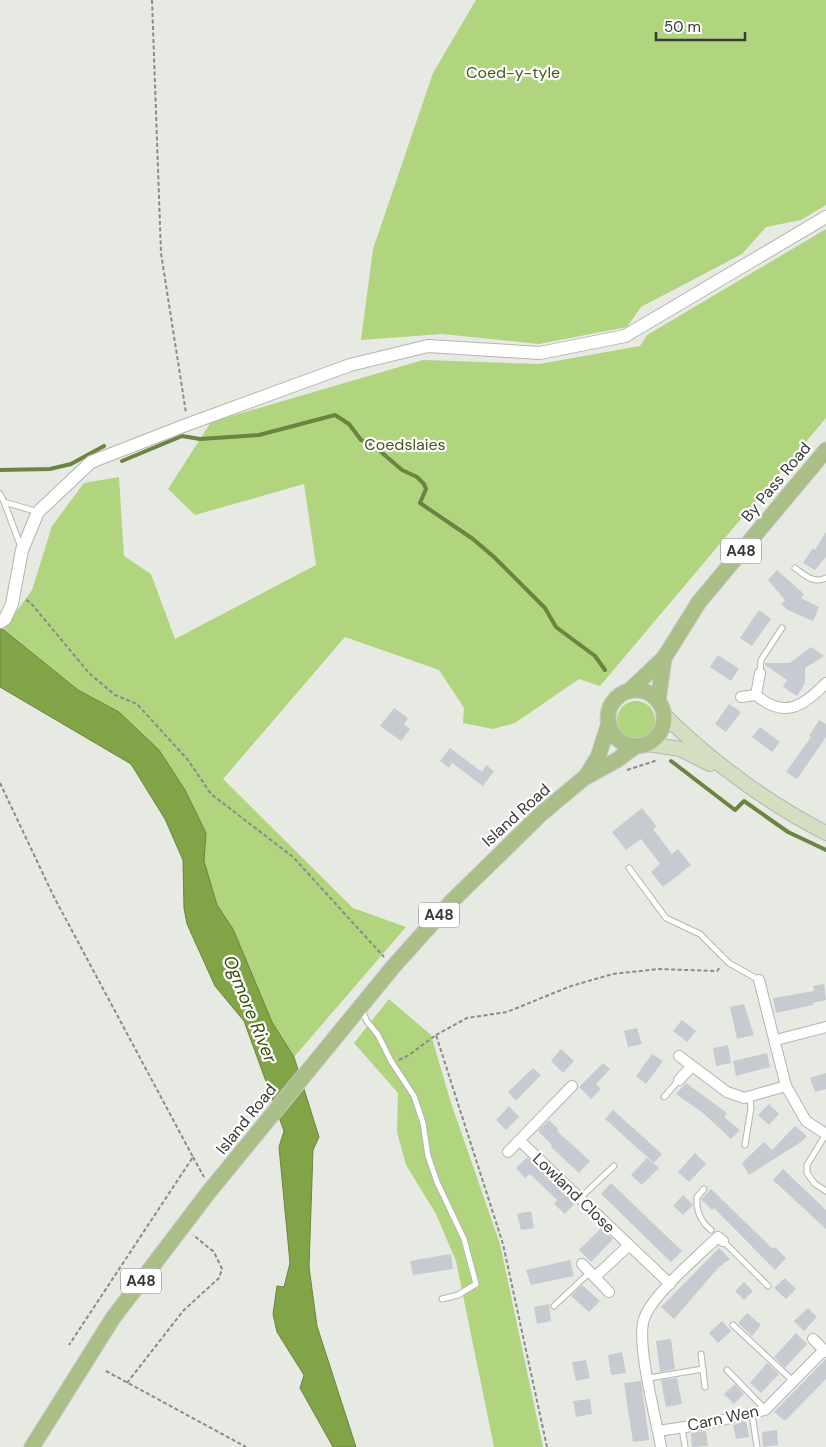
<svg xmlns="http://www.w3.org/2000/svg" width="826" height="1447" font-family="'DM Sans',sans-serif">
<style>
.green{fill:#b1d47f}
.water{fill:#80a446;stroke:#6b8442}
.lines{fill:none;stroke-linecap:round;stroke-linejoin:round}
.stream{stroke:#6b8442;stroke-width:4}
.building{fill:#c7cad0}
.service-casing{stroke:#b3b6b0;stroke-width:7}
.minor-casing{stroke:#b3b6b0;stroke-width:12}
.tertiary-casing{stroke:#b3b6b0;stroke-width:14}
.secondary-casing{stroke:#b3b6b0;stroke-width:16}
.primary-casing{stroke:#c8c8c7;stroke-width:17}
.path{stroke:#898b86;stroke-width:2;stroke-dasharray:4 2.5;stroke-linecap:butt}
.service{stroke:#fff;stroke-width:5}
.minor{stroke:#fff;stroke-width:10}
.tertiary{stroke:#fff;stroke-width:12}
.secondary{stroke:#d4dfc2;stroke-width:14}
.primary{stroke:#aabf86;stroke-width:15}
.labels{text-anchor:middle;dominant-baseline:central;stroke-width:4.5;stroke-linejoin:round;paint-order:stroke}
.shield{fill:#fff;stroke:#747674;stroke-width:1}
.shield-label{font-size:15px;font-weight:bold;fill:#393b38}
.park-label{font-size:16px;fill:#425918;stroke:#fff}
.street-label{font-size:16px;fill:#393b38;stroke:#fff}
.water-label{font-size:18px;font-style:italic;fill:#374e08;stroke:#fff}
</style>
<rect width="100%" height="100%" fill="#e7eae3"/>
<!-- green -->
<g class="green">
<polygon points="476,0 826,0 826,205 801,220 766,227 742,254 641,307 627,327 539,344 442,334 361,340 373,249 433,73"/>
<polygon points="826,229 826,418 600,686 579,679 515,723 493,729 463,723 464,708 439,670 345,637 223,779 353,908 406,927 294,1057 272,1022 233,929 217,905 204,861 206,833 185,790 159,750 119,712 78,690 3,630 32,590 52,526 84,483 119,477 124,556 151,574 175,639 316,565 304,484 195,515 168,489 211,422 423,360 539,364 640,346 647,335"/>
<circle cx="636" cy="720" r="19"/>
<polygon points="389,999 431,1035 451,1103 500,1244 543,1447 494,1447 456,1261 436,1214 406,1165 397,1132 398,1093 354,1043"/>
</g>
<!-- water -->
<polygon class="water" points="0,627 78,690 119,712 159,750 185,790 206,833 204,861 217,905 233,929 272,1022 294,1057 319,1137 313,1150 309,1267 317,1326 356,1447 333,1447 300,1388 304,1375 277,1332 273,1314 277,1286 284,1287 290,1263 279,1147 284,1131 244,1021 215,986 187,924 184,908 183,860 165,819 131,764 0,687"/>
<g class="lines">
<!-- stream -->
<g class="stream">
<polyline points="122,461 182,436 200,439 259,435 335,415 349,424 361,440 373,445 402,470 417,477 424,484 426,489 420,503 473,539 494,557 545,608 556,627 595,656 605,670"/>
<polyline points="0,470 50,469 71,464 104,446"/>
<polyline points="671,761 735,810 744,801 788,832 826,850"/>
</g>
</g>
<!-- building -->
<g class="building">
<polygon points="826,532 826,557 815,570 803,563 813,548 815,550"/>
<polygon points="777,570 804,594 801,598 819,607 813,621 788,610 781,604 785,600 768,580"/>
<polygon points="759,610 771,619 752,646 740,638"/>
<polygon points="811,647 824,656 805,668 805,683 797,696 783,687 787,680 765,665 765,663 790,663"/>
<polygon points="718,655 739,669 731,681 710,667"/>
<polygon points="729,704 741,712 726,732 715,724"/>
<polygon points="394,708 408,718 404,724 410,729 401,741 380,726"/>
<polygon points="819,720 826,724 826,737 797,779 786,772 811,737 809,736"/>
<polygon points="760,727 780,742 772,752 752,737"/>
<polygon points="450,748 482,772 486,765 494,771 483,786 452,763 449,768 440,761"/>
<polygon points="642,808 657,827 653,829 672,854 678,849 691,865 663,887 651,872 660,864 641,839 626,850 612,832"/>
<polygon points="824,984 826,1000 813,1003 813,1005 776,1013 773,998 814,991 813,986"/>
<polygon points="744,1004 754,1035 737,1039 730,1007"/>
<polygon points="682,1020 696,1031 687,1042 673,1031"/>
<polygon points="637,1028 642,1044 628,1047 624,1031"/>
<polygon points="728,1045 731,1063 716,1066 713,1048"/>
<polygon points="561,1049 574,1061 563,1073 551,1061"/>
<polygon points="767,1053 770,1067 736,1076 733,1061"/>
<polygon points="652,1054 663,1061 646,1084 636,1076"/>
<polygon points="603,1063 610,1069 596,1084 601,1089 591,1099 579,1087"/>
<polygon points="533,1068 541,1075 516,1101 508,1092"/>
<polygon points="826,1073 826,1089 815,1092 810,1078"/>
<polygon points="686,1083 727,1113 724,1117 740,1130 731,1139 703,1113 676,1094"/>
<polygon points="769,1104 779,1114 769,1125 758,1115"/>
<polygon points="509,1106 519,1117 506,1130 496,1120"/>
<polygon points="613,1110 662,1154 654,1163 605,1119"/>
<polygon points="549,1120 558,1129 557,1131 590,1161 579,1173 551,1147 552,1145 538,1131"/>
<polygon points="795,1126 807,1136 801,1142 749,1175 742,1163 764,1142 772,1150"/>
<polygon points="695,1153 706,1164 689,1182 678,1172"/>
<polygon points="527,1157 575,1203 565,1214 554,1204 557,1200 530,1174 525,1178 516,1168"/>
<polygon points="647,1158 659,1168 642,1185 631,1175"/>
<polygon points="783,1169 826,1210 826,1229 773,1180"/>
<polygon points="611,1183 682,1251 671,1262 601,1194"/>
<polygon points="711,1189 773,1249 775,1247 786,1258 775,1270 714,1208 712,1210 701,1199"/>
<polygon points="683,1195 693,1205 683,1215 673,1206"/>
<polygon points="531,1211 534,1228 521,1230 517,1214"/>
<polygon points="601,1228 613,1239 591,1262 579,1250"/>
<polygon points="719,1248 730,1259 718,1268 674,1319 661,1307"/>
<polygon points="451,1254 453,1269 413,1275 410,1261"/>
<polygon points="570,1260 574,1276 531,1285 526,1270"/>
<polygon points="785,1278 796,1289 786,1299 774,1288"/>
<polygon points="744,1282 753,1291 744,1300 735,1291"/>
<polygon points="582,1285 600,1301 589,1312 571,1296"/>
<polygon points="549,1304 551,1321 537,1324 534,1307"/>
<polygon points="808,1308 817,1317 804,1331 794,1321"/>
<polygon points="747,1313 761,1325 752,1336 738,1323"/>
<polygon points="722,1321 731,1331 718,1343 709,1333"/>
<polygon points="796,1333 807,1344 785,1368 774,1357"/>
<polygon points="671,1339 675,1369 660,1372 656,1341"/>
<polygon points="622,1352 626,1373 611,1375 608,1355"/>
<polygon points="826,1359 826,1379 785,1421 774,1412"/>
<polygon points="586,1360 590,1378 576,1381 572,1362"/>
<polygon points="767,1363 779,1374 761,1393 750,1383"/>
<polygon points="677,1378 682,1404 666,1407 661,1380"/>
<polygon points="641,1381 649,1440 633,1442 624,1383"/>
<polygon points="735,1384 744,1394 734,1404 724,1394"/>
<polygon points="590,1399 592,1414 576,1417 573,1401"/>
<polygon points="746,1421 749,1437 736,1439 733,1425"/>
<polygon points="777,1430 778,1445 763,1447 762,1432"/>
<polygon points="706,1431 708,1446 692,1447 691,1433"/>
</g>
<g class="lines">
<defs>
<g id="service">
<polyline points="0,494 4,502 38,512"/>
<polyline points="4,502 21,547"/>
<path d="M795,568C805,575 813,584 826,578"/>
<polyline points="760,673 761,660 782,628"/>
<polyline points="629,868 666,918 700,934 729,963 759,980"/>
<polyline points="362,1009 366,1020 378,1035 391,1061 414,1096 423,1123 428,1156 437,1182 464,1239 476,1284 458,1295 442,1299"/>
<polyline points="664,1097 679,1080"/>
<polyline points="826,1134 807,1165 807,1173 815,1184 826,1191"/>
<polyline points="745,1145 751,1108 750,1097"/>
<path d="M704,1189L697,1197C696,1211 700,1221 711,1230"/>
<polyline points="580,1198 614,1166"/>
<polyline points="723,1241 768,1286"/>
<polyline points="554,1306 590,1272"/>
<polyline points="733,1325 793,1381"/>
<polyline points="701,1354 705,1387"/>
<polyline points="727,1370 765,1409"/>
<polyline points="649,1378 703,1369"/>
<polyline points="752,1414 757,1447"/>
<polyline points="682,1428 685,1447"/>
</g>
<g id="minor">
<path d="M760,673L756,695C784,719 803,707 826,683"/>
<polyline points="741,697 756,695"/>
<polyline points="759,980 786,1086 806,1121 826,1134"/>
<polyline points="776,1040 826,1027"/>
<polyline points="679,1056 727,1092 744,1098 786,1086"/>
<polyline points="679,1080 691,1067"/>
<polyline points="520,1141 670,1284"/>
<polyline points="508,1152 572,1086"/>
<polyline points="582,1264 609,1292"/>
<polyline points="595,1277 628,1246"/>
<polyline points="813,1339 826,1352"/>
<polyline points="658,1431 705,1424 765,1410 824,1350"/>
<path d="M661,1447C656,1418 636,1344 644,1319C651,1296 699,1255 718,1237L723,1241"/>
</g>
<polyline id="tertiary" points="0,622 5,619 12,604 22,550 38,512 91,462 186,425 350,365 428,346 540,353 625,336 826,217"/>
<g id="secondary">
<path d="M664,715C712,762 766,802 826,833"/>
<polyline points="648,744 680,749 710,764"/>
</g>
<g id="primary">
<circle cx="636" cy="718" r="28"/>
<polyline points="629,691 664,658 699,602 826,450"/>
<polyline points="658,701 664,658"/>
<polyline points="587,775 598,757 609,723"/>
<polyline points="32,1447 113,1318 208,1193 393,967 453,900 541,814 584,778 617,760 636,746"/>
</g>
</defs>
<!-- service casing -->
<use href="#service" class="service-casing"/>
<!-- minor casing -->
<use href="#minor" class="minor-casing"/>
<!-- tertiary casing -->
<use href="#tertiary" class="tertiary-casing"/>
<!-- secondary casing -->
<use href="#secondary" class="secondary-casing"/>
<!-- primary casing -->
<use href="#primary" class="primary-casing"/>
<!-- path -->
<g class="path">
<polyline points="152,0 161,253 186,413"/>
<polyline points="26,600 30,602 89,673 115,695 137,704 188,760 211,794 293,857 384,957"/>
<polyline points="627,770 658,760"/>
<polyline points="0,783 54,897 193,1157 69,1345"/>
<polyline points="436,1035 467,1018 507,1012 571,986 613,974 658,969 717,971 721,966"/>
<polyline points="399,1060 409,1055 436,1035 503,1244 547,1447"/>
<polyline points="193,1157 204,1177"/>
<polyline points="106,1371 246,1447"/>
<polyline points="127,1383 183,1311 219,1278 222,1269 214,1252 193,1235"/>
</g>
<!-- service -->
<use href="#service" class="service"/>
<!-- minor -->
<use href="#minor" class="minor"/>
<!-- tertiary -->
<use href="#tertiary" class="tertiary"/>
<!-- secondary -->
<use href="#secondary" class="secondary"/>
<!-- primary -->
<use href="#primary" class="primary"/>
</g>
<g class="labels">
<!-- shield labels -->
<g class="shield">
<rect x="721" y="538.5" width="40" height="25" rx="4"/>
<rect x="419" y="902.5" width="40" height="25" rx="4"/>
<rect x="121" y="1268.5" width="40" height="25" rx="4"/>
</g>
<g class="shield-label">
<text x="741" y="551">A48</text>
<text x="439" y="915">A48</text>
<text x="141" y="1281">A48</text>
</g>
<!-- park labels -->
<g class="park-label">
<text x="513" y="72">Coed-y-tyle</text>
<text x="405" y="444">Coedslaies</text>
</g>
<!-- street labels -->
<g class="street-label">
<text transform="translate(776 482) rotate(-50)">By Pass Road</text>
<text transform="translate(516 815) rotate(-42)">Island Road</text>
<text transform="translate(246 1119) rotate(-51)">Island Road</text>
<text transform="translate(574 1193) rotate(44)">Lowland Close</text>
<text transform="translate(723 1418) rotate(-12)">Carn Wen</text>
</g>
<!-- water labels -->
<g class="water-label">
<text transform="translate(250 1009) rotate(68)">Ogmore River</text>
</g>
</g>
<!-- scale -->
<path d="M656 32v8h89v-8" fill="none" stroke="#393b38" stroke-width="2.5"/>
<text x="664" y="32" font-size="15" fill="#393b38" stroke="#ffffff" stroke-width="4" paint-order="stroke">50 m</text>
</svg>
